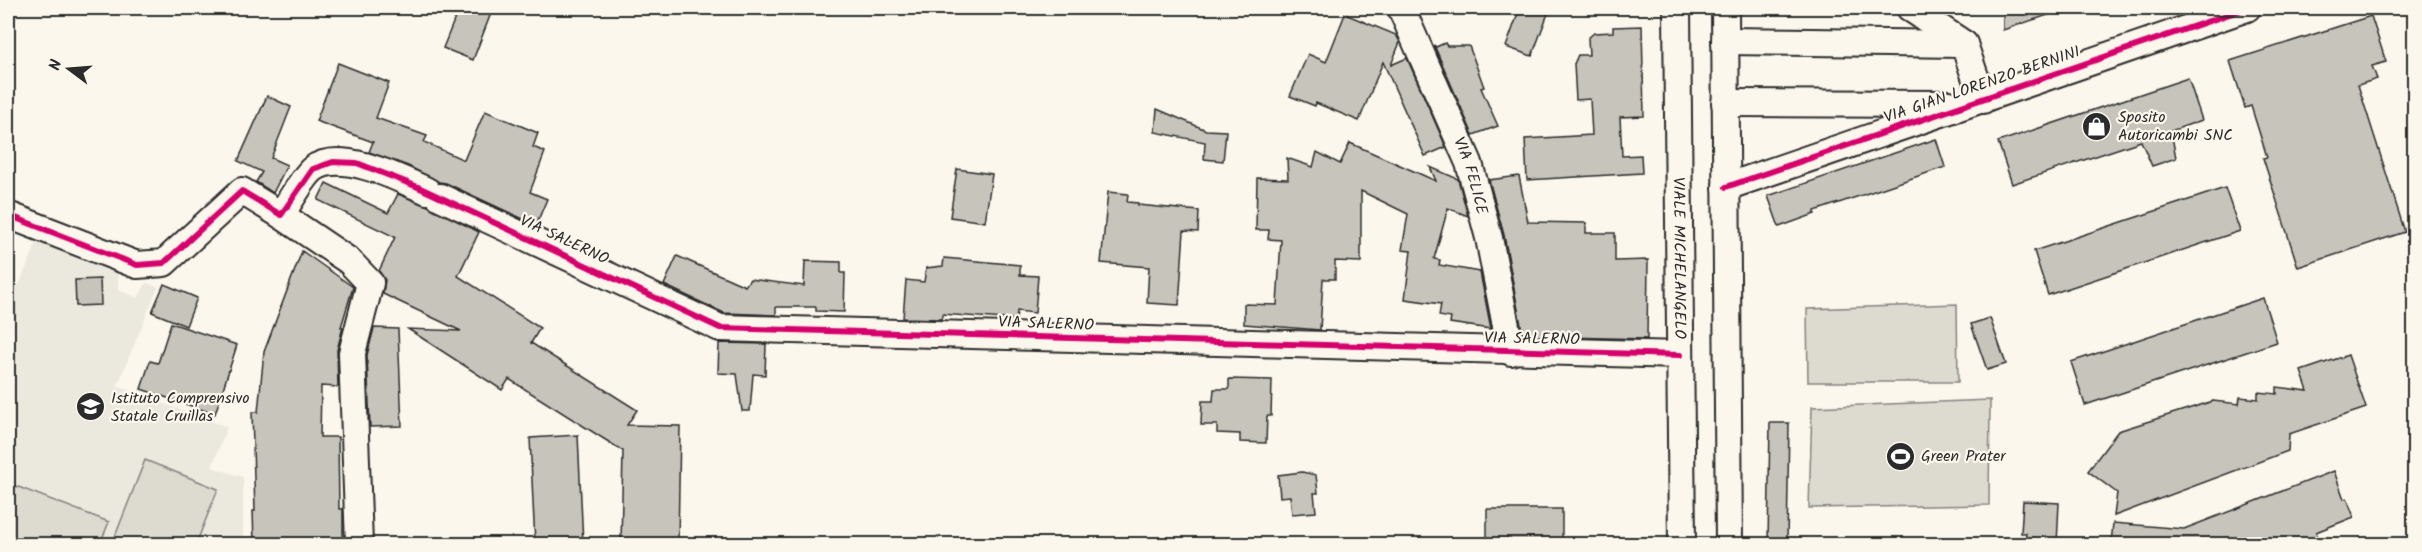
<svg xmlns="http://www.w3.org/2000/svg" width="2422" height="552" font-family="Kalam,sans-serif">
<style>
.built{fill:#ebe8de}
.green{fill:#dddad0;stroke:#84827e;stroke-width:1.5}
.building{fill:#c7c4bc;stroke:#2b2b2b;stroke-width:1.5}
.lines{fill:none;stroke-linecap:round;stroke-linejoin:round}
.minor-casing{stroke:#2b2b2b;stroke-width:30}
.minor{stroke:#fbf7ec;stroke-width:26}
.cycleway-casing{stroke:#fbf7ec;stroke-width:10}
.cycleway{stroke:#d6006c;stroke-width:6}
.labels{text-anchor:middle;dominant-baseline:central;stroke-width:4.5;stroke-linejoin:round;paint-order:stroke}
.street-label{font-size:16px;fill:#2b2b2b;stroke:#fbf7ec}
.poi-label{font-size:16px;fill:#2b2b2b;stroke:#fbf7ec;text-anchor:start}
</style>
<rect width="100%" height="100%" fill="#fbf7ec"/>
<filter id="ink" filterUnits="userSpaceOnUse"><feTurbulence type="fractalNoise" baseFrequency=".0167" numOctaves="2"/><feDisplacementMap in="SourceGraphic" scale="12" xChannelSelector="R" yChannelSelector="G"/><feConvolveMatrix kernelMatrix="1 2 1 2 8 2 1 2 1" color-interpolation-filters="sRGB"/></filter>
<g filter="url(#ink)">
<!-- built -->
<polygon class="built" points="37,242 118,273 118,290 138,298 146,283 158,287 117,386 227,427 212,467 243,477 243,544 8,544 8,281 19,285"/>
<!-- green -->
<g class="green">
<polygon points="1957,304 1958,382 1808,382 1807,309"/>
<polygon points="1990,400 1989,505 1809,508 1812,407"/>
<polygon points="145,460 218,489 196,544 112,544"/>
<polygon points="8,483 109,522 100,544 8,544"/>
</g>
<!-- building -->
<g class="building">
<polygon points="459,8 493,8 473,60 443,48"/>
<polygon points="1520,8 1550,8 1532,56 1506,47"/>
<polygon points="2003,8 2060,8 2060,11 2003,30"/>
<polygon points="1345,14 1396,35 1400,42 1391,65 1407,58 1446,147 1425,156 1383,62 1359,121 1316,103 1315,106 1290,96 1308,54 1326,62"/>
<polygon points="2371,16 2386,62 2372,66 2377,79 2358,85 2405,232 2298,267 2263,158 2267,157 2251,106 2245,108 2230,61"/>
<polygon points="1642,26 1644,116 1620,117 1622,156 1641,155 1642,173 1527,180 1525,139 1592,135 1590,99 1576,100 1574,64 1578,55 1589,55 1588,38 1594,33 1613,32 1613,27"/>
<polygon points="1445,43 1447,46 1469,46 1484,87 1481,88 1498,126 1473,135 1434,45 1436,47"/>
<polygon points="338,63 389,83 376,118 427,136 424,142 464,160 485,111 538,133 533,147 545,152 530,192 547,199 536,225 446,183 439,182 408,166 369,152 373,142 316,121"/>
<polygon points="2188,78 2202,120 2171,131 2176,158 2152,166 2141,141 2012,184 1998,142"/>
<polygon points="267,96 291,107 271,158 287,165 273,193 256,182 262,172 238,161"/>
<polygon points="1157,109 1206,130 1226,131 1223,161 1204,159 1205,142 1155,132"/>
<polygon points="1936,139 1945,167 1815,211 1815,214 1779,227 1768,196"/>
<polygon points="1350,143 1436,181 1430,167 1458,179 1468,216 1448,208 1434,259 1440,260 1439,265 1480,272 1491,329 1450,323 1451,318 1439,316 1441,304 1405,299 1411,251 1402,250 1408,214 1361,191 1361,262 1335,261 1335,279 1323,279 1320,330 1244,324 1244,304 1277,305 1281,240 1268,239 1269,230 1256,230 1257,178 1288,179 1287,158 1313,167 1317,152 1340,164"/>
<polygon points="957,169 992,174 985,222 950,217"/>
<polygon points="1519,176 1528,222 1586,223 1586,233 1615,233 1615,261 1648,260 1647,339 1523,336 1504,235 1489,180"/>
<polygon points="326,183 388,213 398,194 428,206 479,232 458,276 540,328 531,343 637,410 627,425 680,426 678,544 621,544 623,451 509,379 502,390 408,329 461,331 383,294 385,280 379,271 395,237 318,200"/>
<polygon points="2225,188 2240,231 2048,295 2034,251"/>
<polygon points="1108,192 1128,194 1127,202 1138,203 1138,205 1199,211 1198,232 1184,231 1179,305 1147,303 1149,267 1101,263"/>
<polygon points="302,251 353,287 341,327 343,327 337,350 338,387 321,386 320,437 338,437 339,509 343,509 343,544 254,544 253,511 255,511 252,412 258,412 264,352"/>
<polygon points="677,256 745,286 750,279 804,286 805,261 841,262 841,273 845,273 844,312 816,311 816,307 776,307 776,315 724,313 664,285"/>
<polygon points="944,258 1020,265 1020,275 1038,276 1035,313 1017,311 1016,320 943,314 942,319 903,318 906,280 924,282 926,268 943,266"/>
<polygon points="100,279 101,305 76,306 75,280"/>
<polygon points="164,284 197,298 186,326 152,312"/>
<polygon points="2263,298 2277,342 2085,405 2071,362"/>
<polygon points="1990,318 2006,364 1987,370 1971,324"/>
<polygon points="171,323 237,345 215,414 141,389 150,361 158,363"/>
<polygon points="374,328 398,329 402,426 370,427 367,355"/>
<polygon points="719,343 766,344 765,375 753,374 750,411 742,411 737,374 718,373"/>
<polygon points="2348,355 2366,408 2289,434 2288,451 2114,516 2117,493 2088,471 2118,431 2213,401 2239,404 2240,397 2258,399 2258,392 2277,394 2277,387 2308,391 2301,371"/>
<polygon points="1229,379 1272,380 1271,416 1267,416 1266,443 1240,442 1240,434 1217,433 1217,425 1201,425 1202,401 1213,401 1214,389 1229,389"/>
<polygon points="1770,423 1789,423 1787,544 1768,544"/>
<polygon points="578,435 583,544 535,544 530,438"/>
<polygon points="2334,471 2344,499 2347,498 2354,517 2316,532 2321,544 2111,544 2113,523 2184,529"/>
<polygon points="1302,472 1316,475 1318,493 1314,493 1316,512 1292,514 1290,496 1280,497 1278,475"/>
<polygon points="2023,501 2059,503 2057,544 2025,544 2026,533 2021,533"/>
<rect x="1487" y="509" width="75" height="35"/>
</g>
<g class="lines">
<defs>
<g id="minor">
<path id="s1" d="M1401,8L1469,163L1489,238L1511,352"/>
<path id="s2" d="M1677,8L1682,544"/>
<polyline points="1725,8 1729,544"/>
<polyline points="1910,8 1964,44"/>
<polyline points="1725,41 1964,44 1983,100"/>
<polyline points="1725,103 1949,104"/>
<polyline points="1726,187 2247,8"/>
<polyline points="440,197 720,328 1680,355"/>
<path d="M8,215L137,265L164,263L242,191L281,215C288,204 304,176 313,169C340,148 401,179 427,191"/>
<polyline points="281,215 349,261 370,283 352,353 359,544"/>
</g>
</defs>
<!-- minor casing -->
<use href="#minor" class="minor-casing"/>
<!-- minor -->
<use href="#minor" class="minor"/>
<defs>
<g id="cycleway">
<polyline points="1726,187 2247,8"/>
<polyline points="8,215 137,265 164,263 242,191 281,215 313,169 333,162 357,163 418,187 720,328 1680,355"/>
</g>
</defs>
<!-- cycleway casing -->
<use href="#cycleway" class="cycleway-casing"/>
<!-- cycleway -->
<use href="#cycleway" class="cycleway"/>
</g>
</g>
<!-- icons -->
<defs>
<symbol id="shop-disc" viewBox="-11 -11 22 22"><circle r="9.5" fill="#2b2b2b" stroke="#fbf7ec"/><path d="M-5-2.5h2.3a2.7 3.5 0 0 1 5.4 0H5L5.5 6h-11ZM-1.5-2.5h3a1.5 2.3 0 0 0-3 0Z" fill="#fff"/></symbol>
<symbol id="school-disc" viewBox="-11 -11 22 22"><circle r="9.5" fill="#2b2b2b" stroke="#fbf7ec"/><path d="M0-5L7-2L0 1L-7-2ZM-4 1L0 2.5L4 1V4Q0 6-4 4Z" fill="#fff"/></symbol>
<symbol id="stadium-disc" viewBox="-11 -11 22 22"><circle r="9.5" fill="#2b2b2b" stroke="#fbf7ec"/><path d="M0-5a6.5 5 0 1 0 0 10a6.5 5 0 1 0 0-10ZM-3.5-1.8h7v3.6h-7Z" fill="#fff"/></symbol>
</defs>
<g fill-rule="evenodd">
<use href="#shop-disc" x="2080" y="110" width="33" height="33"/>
<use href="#school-disc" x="74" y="390" width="33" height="33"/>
<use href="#stadium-disc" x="1884" y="440" width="33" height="33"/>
</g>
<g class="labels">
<!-- street labels -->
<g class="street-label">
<text transform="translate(1982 85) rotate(-19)">VIA GIAN LORENZO BERNINI</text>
<text stroke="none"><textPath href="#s1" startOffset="182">VIA FELICE</textPath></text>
<text transform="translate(564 240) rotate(25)">VIA SALERNO</text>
<text stroke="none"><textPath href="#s2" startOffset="250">VIALE MICHELANGELO</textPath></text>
<text transform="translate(1046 324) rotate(2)">VIA SALERNO</text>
<text transform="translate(1532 339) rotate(1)">VIA SALERNO</text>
</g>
<!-- poi labels -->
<g class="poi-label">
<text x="2118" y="117">Sposito<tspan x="2118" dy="18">Autoricambi SNC</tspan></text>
<text x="111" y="398">Istituto Comprensivo<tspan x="111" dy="18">Statale Cruillas</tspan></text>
<text x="1921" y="456">Green Prater</text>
</g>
</g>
<!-- margin -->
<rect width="2422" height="552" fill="none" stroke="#fbf7ec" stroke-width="30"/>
<rect x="15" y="15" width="2392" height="522" fill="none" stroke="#2b2b2b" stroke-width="2" filter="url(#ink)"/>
<!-- north arrow -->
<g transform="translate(69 69) rotate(286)" stroke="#fbf7ec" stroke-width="4.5" paint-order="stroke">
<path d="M0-4.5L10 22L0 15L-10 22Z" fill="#2b2b2b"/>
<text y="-9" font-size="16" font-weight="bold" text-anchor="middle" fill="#2b2b2b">N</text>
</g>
</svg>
